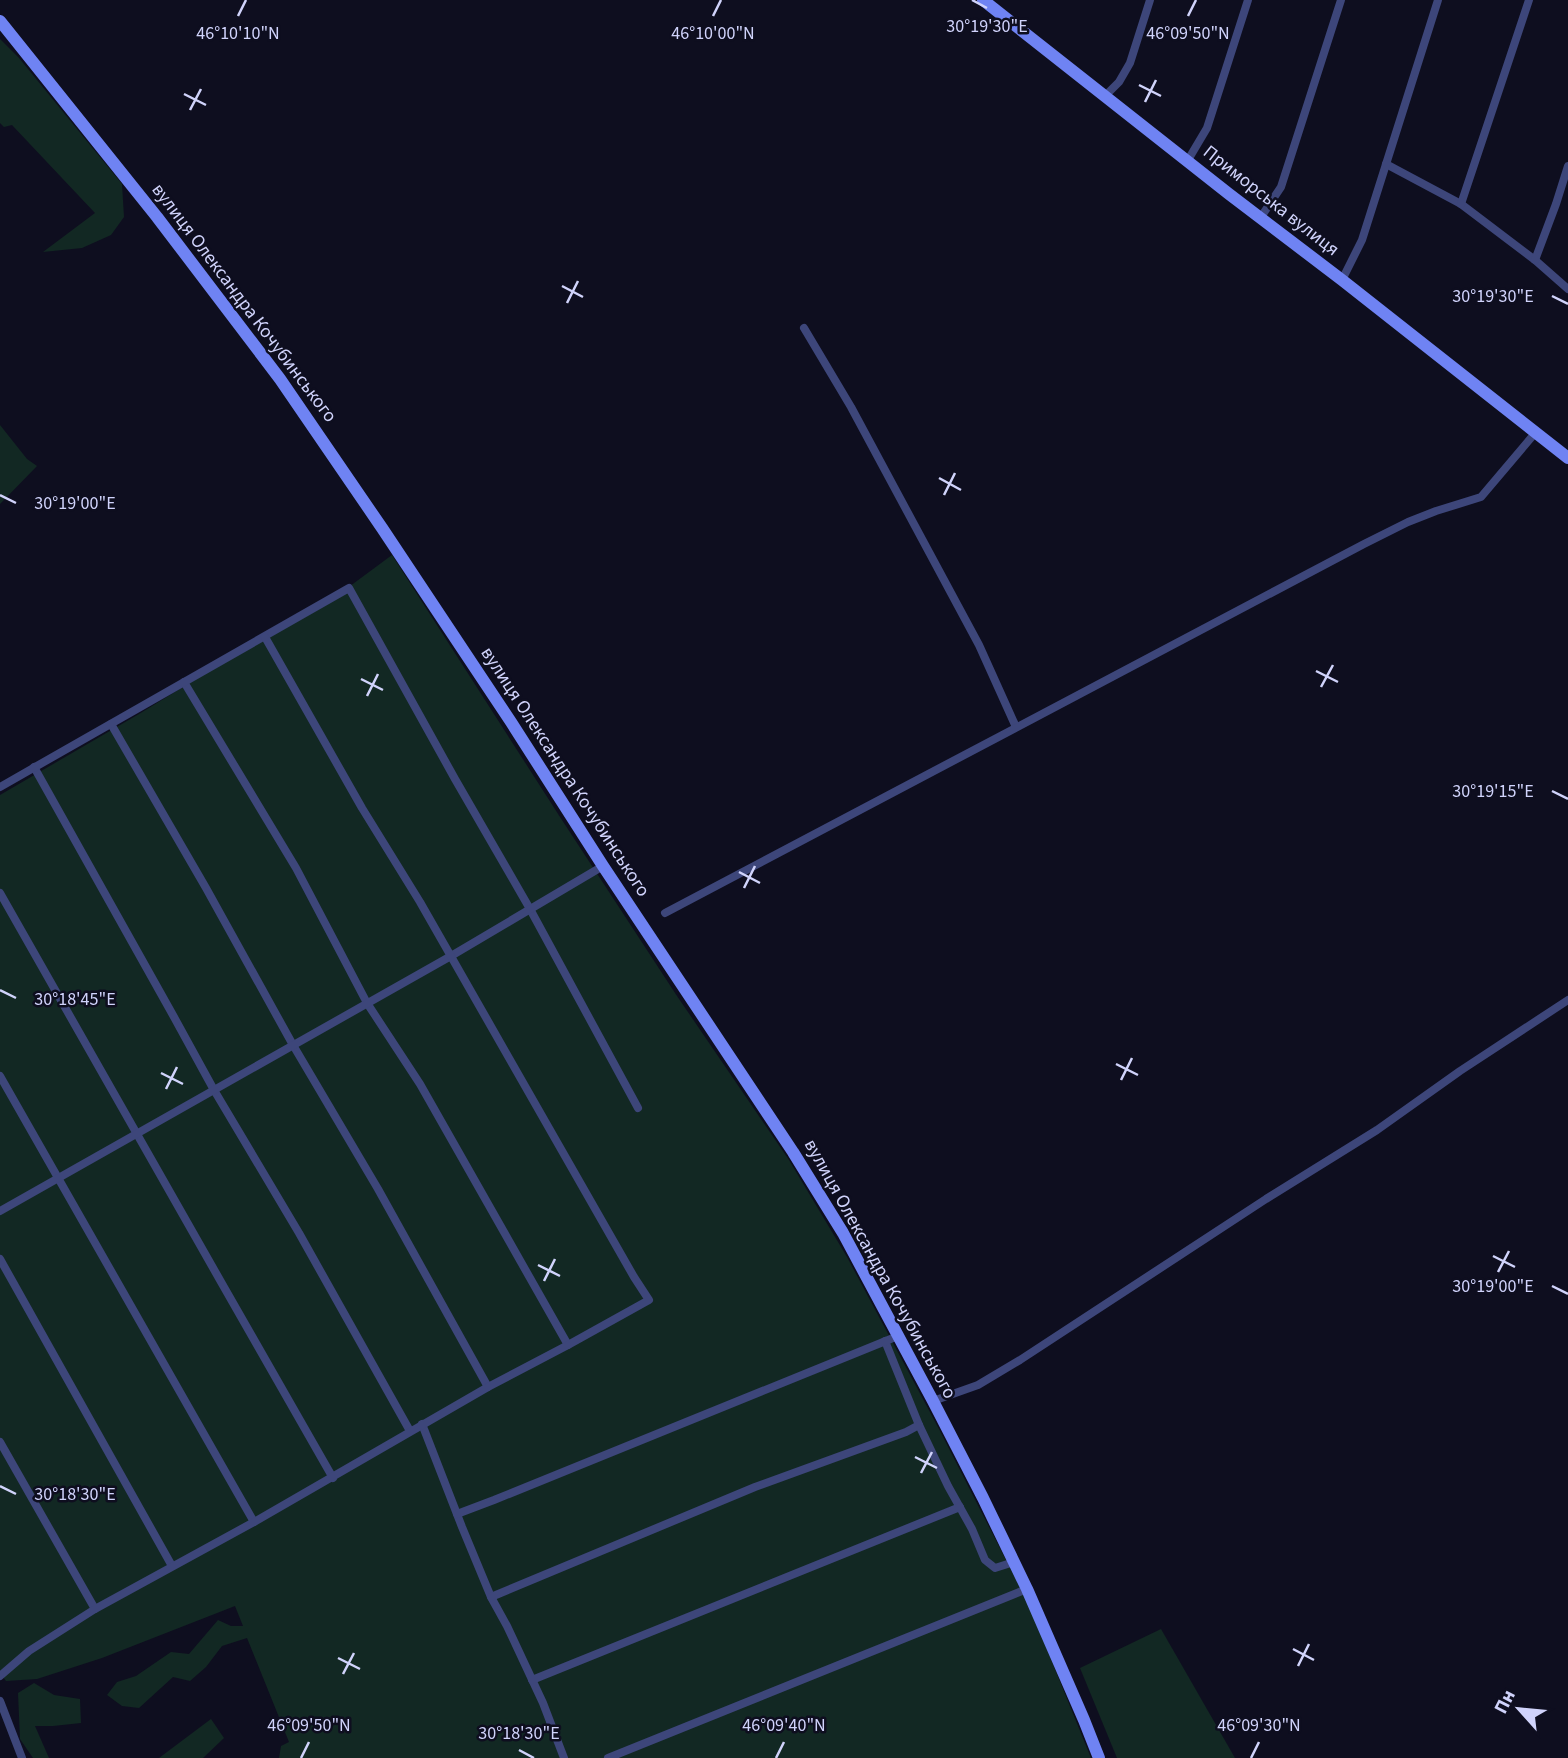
<svg xmlns="http://www.w3.org/2000/svg" width="1568" height="1758" font-family="'Source Sans 3',sans-serif">
<style>
.green{fill:#122823}
.lines{fill:none;stroke-linecap:round;stroke-linejoin:round}
.street{stroke:#3d467a;stroke-width:8}
.secondary{stroke:#6f83f3;stroke-width:12}
.ticks{fill:none;stroke:#d0d3fb;stroke-width:2.5}
.labels{text-anchor:middle;dominant-baseline:central;stroke-width:5;stroke-linejoin:round;paint-order:stroke}
.street-label{font-size:19px;fill:#d0d3fb;stroke:#0e0e1f}
.ticks-label{font-size:18px;text-anchor:middle;fill:#d0d3fb;stroke:#0e0e1f;stroke-width:5;stroke-linejoin:round;paint-order:stroke}
</style>
<rect width="100%" height="100%" fill="#0e0e1f"/>
<!-- green -->
<g class="green">
<polygon points="0,39 19,58 122,184 124,217 111,235 82,248 43,252 95,213 12,125 4,127 0,123"/>
<polygon points="0,425 27,459 37,466 0,504"/>
<polygon points="392,555 560,817 677,996 789,1160 847,1257 939,1429 1029,1605 1091,1758 279,1758 281,1746 289,1742 247,1638 222,1646 206,1667 190,1681 173,1677 139,1708 122,1706 107,1695 117,1682 136,1676 171,1652 189,1654 218,1620 231,1626 243,1626 235,1606 102,1658 37,1679 6,1681 0,1673 0,795 139,714 214,668 319,609"/>
<polygon points="1161,1629 1235,1758 1117,1758 1080,1668"/>
<polygon points="34,1683 54,1695 80,1699 81,1723 53,1726 35,1726 49,1758 33,1758 20,1739 18,1693"/>
<polygon points="211,1719 224,1738 203,1758 159,1758"/>
</g>
<g class="lines">
<!-- street -->
<g class="street">
<polyline points="1105,96 1119,82 1130,63 1150,0"/>
<polyline points="1188,160 1207,128 1248,0"/>
<polyline points="1386,164 1461,204 1535,260 1568,289"/>
<polyline points="1461,204 1529,0"/>
<polyline points="1261,217 1281,187 1341,0"/>
<polyline points="1535,260 1556,204 1568,166"/>
<polyline points="1342,280 1362,240 1438,0"/>
<polyline points="804,328 851,407 979,645 1016,727"/>
<polyline points="184,682 296,868 367,1003 420,1084 568,1345"/>
<polyline points="111,724 206,888 293,1045 378,1189 488,1387"/>
<polyline points="34,767 174,1017 214,1090 299,1233 410,1431"/>
<polyline points="0,787 349,588 455,779 530,909 638,1108"/>
<path d="M0,893C110,1089 222,1283 333,1478"/>
<polyline points="665,913 1364,544 1408,522 1436,511 1481,497 1536,432"/>
<polyline points="0,1076 254,1522"/>
<polyline points="0,1211 451,956 603,866"/>
<polyline points="0,1259 172,1566"/>
<polyline points="885,1341 919,1425 948,1486 972,1529 985,1560 995,1568 1014,1562"/>
<polyline points="933,1401 978,1385 1020,1360 1266,1199 1377,1130 1460,1071 1568,1000"/>
<polyline points="422,1424 462,1527 491,1597 507,1626 543,1703 564,1758"/>
<polyline points="0,1442 95,1609"/>
<polyline points="457,1514 494,1500 898,1336"/>
<polyline points="491,1597 755,1487 906,1432 919,1425"/>
<polyline points="0,1676 29,1651 95,1609 254,1522 488,1387 568,1345 649,1300 634,1277 420,902 362,808 265,637"/>
<polyline points="532,1680 960,1507"/>
<polyline points="0,1701 22,1758"/>
<polyline points="608,1758 1027,1589"/>
</g>
<!-- secondary -->
<g class="secondary">
<polyline points="983,0 1229,194 1342,280 1568,458"/>
<polyline points="0,21 157,217 280,379 382,528 511,722 603,866 793,1152 843,1233 933,1401 983,1498 1027,1589 1084,1720 1099,1758"/>
</g>
</g>
<!-- ticks -->
<path class="ticks" d="M972,0L987,8M238,16L246,0M713,16L721,0M1188,16L1196,0M1139,85L1161,96M184,94L206,105M1145,102L1156,80M190,110L201,89M562,286L583,297M1552,296L1568,304M567,303L578,281M939,478L961,490M0,495L16,503M944,495L955,473M1316,671L1338,682M361,679L383,690M1321,687L1333,665M367,696L378,674M1552,791L1568,799M739,872L760,883M744,888L755,866M0,990L16,998M1116,1064L1138,1075M161,1073L183,1084M1121,1080L1132,1058M166,1089L177,1067M1493,1256L1515,1267M538,1265L560,1276M1498,1272L1509,1251M544,1281L555,1259M1552,1286L1568,1294M915,1457L937,1468M921,1473L932,1452M0,1486L16,1494M1293,1649L1314,1660M338,1658L360,1669M1298,1666L1309,1644M343,1674L354,1653M519,1750L534,1758M301,1758L309,1742M776,1758L784,1742M1251,1758L1259,1742"/>
<g class="labels">
<!-- street labels -->
<g class="street-label">
<text transform="translate(1271 201) rotate(38)">Приморська вулиця</text>
<text transform="translate(244 303) rotate(53)">вулиця Олександра Кочубинського</text>
<text transform="translate(565 772) rotate(57)">вулиця Олександра Кочубинського</text>
<text transform="translate(880 1269) rotate(61)">вулиця Олександра Кочубинського</text>
</g>
</g>
<g class="ticks-label">
<text x="987" y="32">30°19'30"E</text>
<text x="238" y="39">46°10'10"N</text>
<text x="713" y="39">46°10'00"N</text>
<text x="1188" y="39">46°09'50"N</text>
<text x="1493" y="302">30°19'30"E</text>
<text x="75" y="509">30°19'00"E</text>
<text x="1493" y="797">30°19'15"E</text>
<text x="75" y="1005">30°18'45"E</text>
<text x="1493" y="1292">30°19'00"E</text>
<text x="75" y="1500">30°18'30"E</text>
<text x="309" y="1731">46°09'50"N</text>
<text x="784" y="1731">46°09'40"N</text>
<text x="1259" y="1731">46°09'30"N</text>
<text x="519" y="1739">30°18'30"E</text>
</g>
<!-- north arrow -->
<g transform="translate(1519 1709) rotate(297)" stroke="#0e0e1f" stroke-width="5" paint-order="stroke">
<path d="M0-5L12 26L0 18L-12 26Z" fill="#d0d3fb"/>
<text y="-10" font-size="19" font-weight="bold" text-anchor="middle" fill="#d0d3fb">Пн</text>
</g>
</svg>
